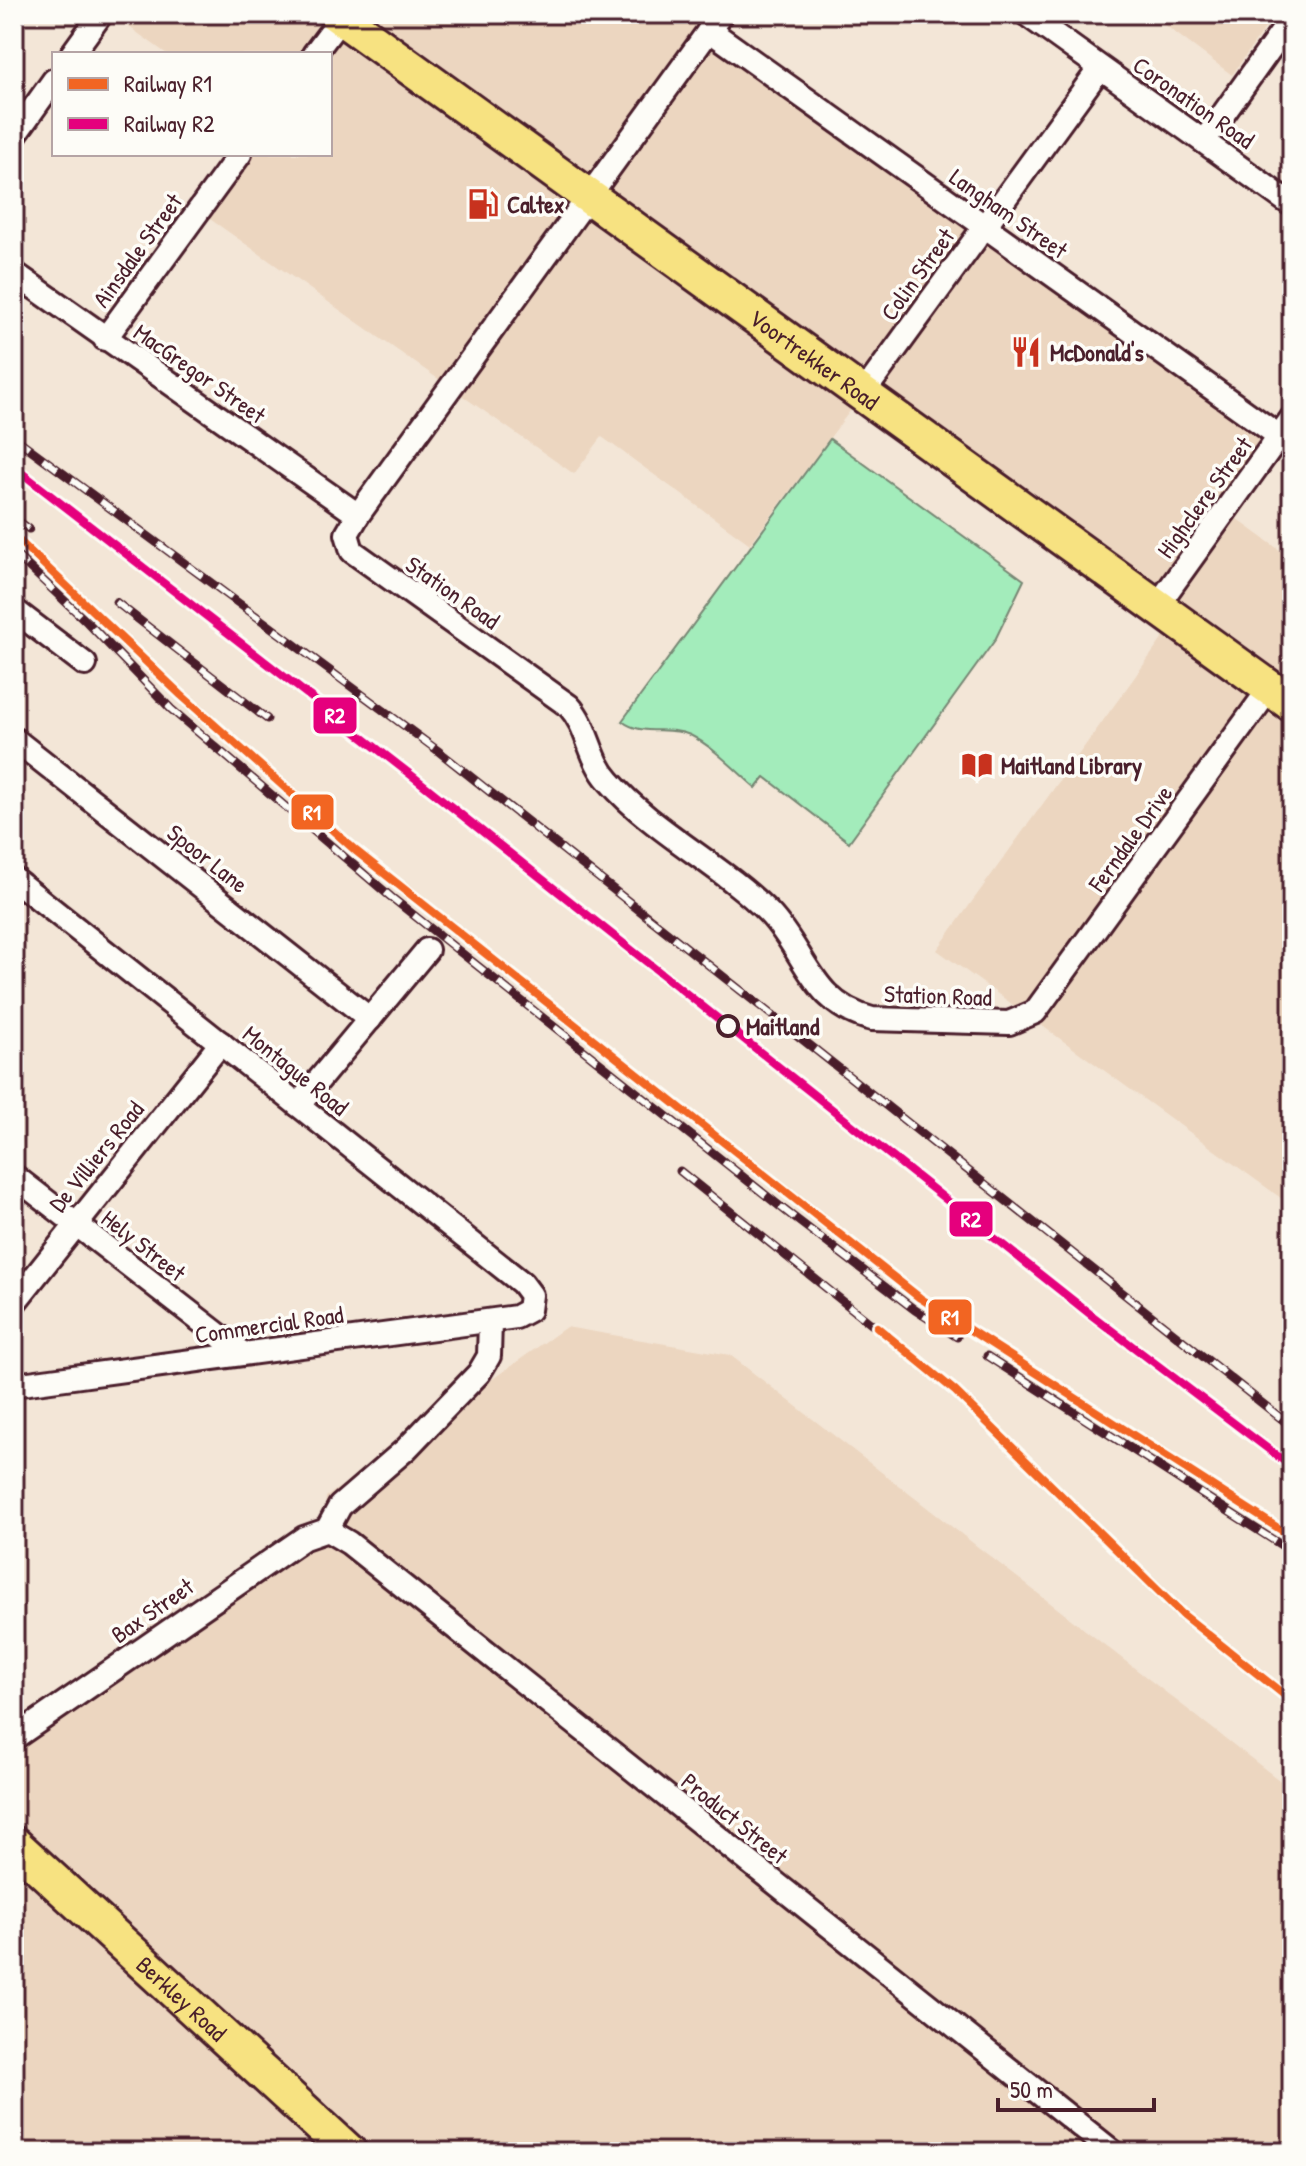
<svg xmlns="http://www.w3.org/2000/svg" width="1306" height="2166" font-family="'Patrick Hand',sans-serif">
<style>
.built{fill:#ecd6c0}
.green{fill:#a3ecbb;stroke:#768673;stroke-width:2}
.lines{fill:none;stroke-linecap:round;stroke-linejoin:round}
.minor-casing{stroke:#4a1f2b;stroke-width:28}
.primary-casing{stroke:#4a1f2b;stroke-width:40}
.minor{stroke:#fdfcf7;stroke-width:22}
.primary{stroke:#f7e281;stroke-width:34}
.rail-casing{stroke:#4a1f2b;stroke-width:9}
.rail{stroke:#fdfcf7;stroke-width:6;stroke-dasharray:18;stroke-linecap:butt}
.rail-1-casing{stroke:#fdfcf7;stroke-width:14}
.rail-2-casing{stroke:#fdfcf7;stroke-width:14}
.rail-1{stroke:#f26522;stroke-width:8}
.rail-2{stroke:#e5007d;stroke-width:8}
.stop-dot{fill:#fdfcf7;stroke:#4a1f2b;stroke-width:4}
.labels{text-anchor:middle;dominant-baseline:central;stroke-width:7;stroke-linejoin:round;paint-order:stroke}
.street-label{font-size:24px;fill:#4a1f2b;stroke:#fdfcf7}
.poi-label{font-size:24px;font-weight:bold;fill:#4a1f2b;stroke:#fdfcf7;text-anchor:start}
.stop-label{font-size:24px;font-weight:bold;fill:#4a1f2b;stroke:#fdfcf7;text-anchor:start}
.line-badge{stroke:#fdfcf7;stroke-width:3}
.badge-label{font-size:22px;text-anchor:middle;font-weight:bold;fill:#fff}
</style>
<rect width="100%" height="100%" fill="#f3e6d7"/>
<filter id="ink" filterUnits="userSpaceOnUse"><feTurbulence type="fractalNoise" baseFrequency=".0125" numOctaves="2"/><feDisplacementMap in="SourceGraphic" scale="16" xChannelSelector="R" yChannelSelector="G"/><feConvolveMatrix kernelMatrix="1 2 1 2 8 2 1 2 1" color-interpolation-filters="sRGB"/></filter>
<g filter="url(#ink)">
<!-- built -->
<g class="built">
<polygon points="111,14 721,14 710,30 1279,436 1226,511 1292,559 1292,1206 937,950 1176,620 862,395 750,544 602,437 574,474 197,210 240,154 330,154 330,54 167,54"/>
<polygon points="1150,14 1275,14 1232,75"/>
<polygon points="566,1327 730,1355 1292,1790 1292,2152 14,2152 14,1738 323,1531 326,1497"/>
</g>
<!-- green -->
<path class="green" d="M830,439L1024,580L995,640L849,842L765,777L756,788C736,771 714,747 690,735C667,725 642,737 622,721Z"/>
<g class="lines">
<defs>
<g id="minor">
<path d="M721,14L358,515L347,534L352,551L569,706C589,728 589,759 609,781C653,832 722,865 769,913C807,953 811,1004 872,1019L1009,1023L1035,1012L1270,688"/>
<polyline points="1026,14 1292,205"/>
<polyline points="709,30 1279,436"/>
<polyline points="72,54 101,14"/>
<polyline points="314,54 341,18"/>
<polyline points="14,136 54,80"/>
<polyline points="1204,141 1292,18"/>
<polyline points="14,273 358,515"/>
<polyline points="105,339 240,154"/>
<polyline points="862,395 1100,68"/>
<polyline points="1157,606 1292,418"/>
<polyline points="14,610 85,664"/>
<polyline points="14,739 370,1019"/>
<polyline points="14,879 522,1283 531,1295 529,1310 516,1317 14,1385"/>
<polyline points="298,1105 427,950"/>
<polyline points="14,1176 242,1353"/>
<polyline points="14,1303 221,1043"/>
<polyline points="327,1530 340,1506 406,1449 479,1373 489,1356 490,1321"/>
<polyline points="14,1738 304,1538 327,1530 349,1543 1113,2152"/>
</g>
<g id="primary">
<path id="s1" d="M336,14L1292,704"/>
<path id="s2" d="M14,1844L349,2152"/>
</g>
</defs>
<!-- minor casing -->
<use href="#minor" class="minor-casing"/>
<!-- primary casing -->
<use href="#primary" class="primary-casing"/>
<!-- minor -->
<use href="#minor" class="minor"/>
<!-- primary -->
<use href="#primary" class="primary"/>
<defs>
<g id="rail">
<polyline points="14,437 437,750 1292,1427"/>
<polyline points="14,467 415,778 1090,1314 1292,1467"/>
<polyline points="14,518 29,529"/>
<polyline points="14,536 181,695 356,851 920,1298 1292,1537"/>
<polyline points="14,553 87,622 171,709 391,897 787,1212 915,1310 957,1337"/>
<polyline points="116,602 267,719"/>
<polyline points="680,1171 955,1391 1182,1614 1292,1701"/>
<polyline points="987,1356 1292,1552"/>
</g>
</defs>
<!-- rail casing -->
<use href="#rail" class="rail-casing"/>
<!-- rail -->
<use href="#rail" class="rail"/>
<defs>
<g id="rail-1">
<polyline points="14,536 181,695 356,851 920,1298 1292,1537"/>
<polyline points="877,1327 955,1391 1182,1614 1292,1701"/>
</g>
<polyline id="rail-2" points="14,467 415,778 1090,1314 1292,1467"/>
</defs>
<!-- rail-1 casing -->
<use href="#rail-1" class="rail-1-casing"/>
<!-- rail-2 casing -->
<use href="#rail-2" class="rail-2-casing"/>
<!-- rail-1 -->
<use href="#rail-1" class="rail-1"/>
<!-- rail-2 -->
<use href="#rail-2" class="rail-2"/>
</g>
</g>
<!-- icons -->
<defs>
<symbol id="fuel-bare" viewBox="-9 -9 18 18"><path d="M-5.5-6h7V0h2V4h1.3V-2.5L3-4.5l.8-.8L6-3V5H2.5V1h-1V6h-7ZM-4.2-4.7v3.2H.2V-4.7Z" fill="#c8321e" stroke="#fdfcf7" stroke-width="2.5" paint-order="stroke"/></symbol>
<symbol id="restaurant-bare" viewBox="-9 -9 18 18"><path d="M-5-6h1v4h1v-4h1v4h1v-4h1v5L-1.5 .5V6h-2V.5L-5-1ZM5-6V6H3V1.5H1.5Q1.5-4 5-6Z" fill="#c8321e" stroke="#fdfcf7" stroke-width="2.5" paint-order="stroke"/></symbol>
<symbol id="library-bare" viewBox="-9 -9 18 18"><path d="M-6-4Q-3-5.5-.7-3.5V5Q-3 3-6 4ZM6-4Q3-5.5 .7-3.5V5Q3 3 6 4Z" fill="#c8321e" stroke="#fdfcf7" stroke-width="2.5" paint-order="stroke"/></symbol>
</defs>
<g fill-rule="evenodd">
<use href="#fuel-bare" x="461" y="182" width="44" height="44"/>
<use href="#restaurant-bare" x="1004" y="330" width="44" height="44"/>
<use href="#library-bare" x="955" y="743" width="44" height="44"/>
</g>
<!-- markers -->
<circle class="stop-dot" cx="728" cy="1026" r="10"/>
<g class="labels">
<!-- street labels -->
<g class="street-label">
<text transform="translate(1194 102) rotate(35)">Coronation Road</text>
<text transform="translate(1009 213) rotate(35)">Langham Street</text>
<text transform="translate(137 250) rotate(-54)">Ainsdale Street</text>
<text transform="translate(917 274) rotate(-54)">Colin Street</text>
<text stroke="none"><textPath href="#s1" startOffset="590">Voortrekker Road</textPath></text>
<text transform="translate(200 373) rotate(35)">MacGregor Street</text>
<text transform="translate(1204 497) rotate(-54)">Highclere Street</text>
<text transform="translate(453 592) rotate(35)">Station Road</text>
<text transform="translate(1130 838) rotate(-54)">Ferndale Drive</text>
<text transform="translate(208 858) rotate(38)">Spoor Lane</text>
<text transform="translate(938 995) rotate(2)">Station Road</text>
<text transform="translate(296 1070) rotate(39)">Montague Road</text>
<text transform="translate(96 1156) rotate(-51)">De Villiers Road</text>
<text transform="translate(144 1245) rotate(38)">Hely Street</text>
<text transform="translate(269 1324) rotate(-8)">Commercial Road</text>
<text transform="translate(152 1610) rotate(-35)">Bax Street</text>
<text transform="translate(735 1818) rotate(39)">Product Street</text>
<text stroke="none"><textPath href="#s2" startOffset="228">Berkley Road</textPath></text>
</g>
<!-- poi labels -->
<g class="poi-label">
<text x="507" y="204">Caltex</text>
<text x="1050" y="352">McDonald's</text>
<text x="1001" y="765">Maitland Library</text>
</g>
<!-- stop labels -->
<g class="stop-label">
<text x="746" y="1026">Maitland</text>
</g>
</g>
<g class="line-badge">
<rect x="312" y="696" width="46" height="39" rx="8" fill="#e5007d"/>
<rect x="290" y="793" width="45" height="38" rx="8" fill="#f26522"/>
<rect x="948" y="1200" width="46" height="38" rx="8" fill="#e5007d"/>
<rect x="927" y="1298" width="46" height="38" rx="8" fill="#f26522"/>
</g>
<g class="badge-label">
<text x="335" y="723">R2</text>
<text x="312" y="820">R1</text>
<text x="971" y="1227">R2</text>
<text x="950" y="1325">R1</text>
</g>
<!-- margin -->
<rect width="1306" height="2166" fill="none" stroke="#fdfcf7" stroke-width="48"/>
<rect x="24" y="24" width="1258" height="2118" fill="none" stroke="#4a1f2b" stroke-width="3" filter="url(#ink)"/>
<!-- legend -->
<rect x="52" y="52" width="280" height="104" fill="#fdfcf7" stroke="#b5a4a5" stroke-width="2"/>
<rect x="68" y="78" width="40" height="12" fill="#f26522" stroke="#b5a4a5" stroke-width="2"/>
<text x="124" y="92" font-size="24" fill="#4a1f2b">Railway R1</text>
<rect x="68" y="118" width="40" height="12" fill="#e5007d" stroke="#b5a4a5" stroke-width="2"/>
<text x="124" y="132" font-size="24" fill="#4a1f2b">Railway R2</text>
<!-- scale -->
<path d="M998 2098v12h156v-12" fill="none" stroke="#4a1f2b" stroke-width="4"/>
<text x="1010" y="2098" font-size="24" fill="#4a1f2b" stroke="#fdfcf7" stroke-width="6" paint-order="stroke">50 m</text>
</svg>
